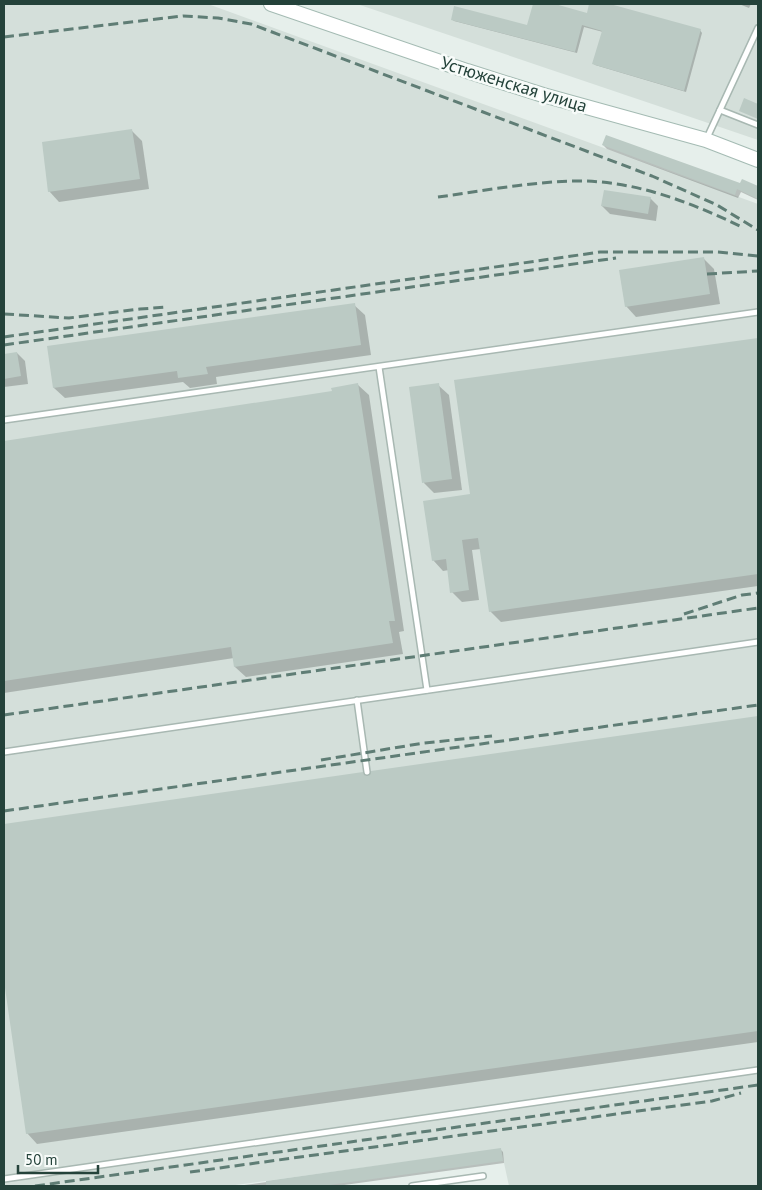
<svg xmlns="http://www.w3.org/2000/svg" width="762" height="1190" font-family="'PT Sans',sans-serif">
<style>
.built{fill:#d4dfda}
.shadow{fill:#0003}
.building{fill:#bbcac4}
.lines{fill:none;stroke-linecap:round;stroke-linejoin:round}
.service-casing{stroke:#a8b8b2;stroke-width:8}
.secondary-casing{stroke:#a4bbb3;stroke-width:16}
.service{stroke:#fff;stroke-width:5}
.secondary{stroke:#fff;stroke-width:14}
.rail{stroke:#5f7d75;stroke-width:3;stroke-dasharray:10 5;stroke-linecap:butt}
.labels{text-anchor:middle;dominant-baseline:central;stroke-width:5;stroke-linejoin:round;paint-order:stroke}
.street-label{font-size:18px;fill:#24423a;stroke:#f7fbf9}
</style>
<rect width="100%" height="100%" fill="#e6efeb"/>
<!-- built -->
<g class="built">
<polygon points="4,4 208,4 758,204 758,1186 509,1186 501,1149 228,1186 4,1186"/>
<polygon points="357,4 758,4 758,140 667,109"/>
</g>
<!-- shadow -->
<g class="shadow">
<polygon points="535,4 550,4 588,14 591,4 605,4 700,30 702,33 686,92 595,65 593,63 603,32 584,27 577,53 454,21 452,19 528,26"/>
<polygon points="739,4 751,4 749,8"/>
<polygon points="131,130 142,141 149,189 59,202 49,191"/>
<polygon points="603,145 740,185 742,181 758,188 758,200 741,192 738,198 607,149"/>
<polygon points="650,198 658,206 656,221 610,214 602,206"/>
<polygon points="704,259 714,269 720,304 636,317 626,306"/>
<polygon points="354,305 365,315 371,355 216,377 217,384 190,388 183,382 65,398 54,388 49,348"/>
<polygon points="758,339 758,586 501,622 490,611 481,549 472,550 479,600 462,602 452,592 449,570 443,571 433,560 472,495 456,381"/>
<polygon points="17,353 25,361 28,384 4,387 4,355"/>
<polygon points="358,385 369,395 404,631 399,632 403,654 246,677 235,667 234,658 4,693 4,442 333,392"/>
<polygon points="438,385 449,395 462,490 434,493 424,483"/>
<polygon points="758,717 758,1042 37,1144 27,1133 4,972 4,825 362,774 369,778 372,772"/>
<polygon points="501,1150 503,1152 504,1163 337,1186 237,1186"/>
</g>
<!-- building -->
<g class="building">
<polygon points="533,4 555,4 587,13 589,4 610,4 701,29 684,91 592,64 602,31 582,25 575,52 451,20 454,6 527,25"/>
<polygon points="744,98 758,104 758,119 739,111"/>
<polygon points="132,129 140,179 48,192 42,142"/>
<polygon points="606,135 740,183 742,179 758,186 758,199 737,189 735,195 602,145"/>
<polygon points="604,190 651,197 648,214 601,206"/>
<polygon points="704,257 710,294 625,307 619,270"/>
<polygon points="355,303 361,345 206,367 208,374 178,378 177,371 53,388 47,346"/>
<polygon points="758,338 758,574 489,612 478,538 462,540 469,590 450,593 446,559 432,561 423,501 470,494 454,380"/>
<polygon points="17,352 21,376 4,379 4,354"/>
<polygon points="358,383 395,621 389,621 393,643 234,667 231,647 4,681 4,441 332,391 331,388"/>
<polygon points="439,383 452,479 422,483 409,387"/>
<polygon points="758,716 758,1031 26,1134 4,981 4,824 363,772 365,776 368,776 371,771"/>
<polygon points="501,1148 503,1161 322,1186 266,1186 266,1181"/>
</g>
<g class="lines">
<defs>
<g id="service">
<polyline points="720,110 758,125"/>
<polyline points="706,140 758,28"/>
<polyline points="379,367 427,690"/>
<polyline points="4,420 758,312"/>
<polyline points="357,700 367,772"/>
<polyline points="4,752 758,642"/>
<polyline points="4,1179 758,1070"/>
<polyline points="412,1186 483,1176"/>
</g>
<polyline id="secondary" points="271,4 467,71 543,95 706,140 758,160"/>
</defs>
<!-- service casing -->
<use href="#service" class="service-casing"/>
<!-- secondary casing -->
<use href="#secondary" class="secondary-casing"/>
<!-- service -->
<use href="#service" class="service"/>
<!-- secondary -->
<use href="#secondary" class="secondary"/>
<!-- rail -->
<g class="rail">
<polyline points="4,37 183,16 218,18 251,24 652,176 717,205 758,230"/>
<path d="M438,197C483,191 529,182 575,181C634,180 690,202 742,227"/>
<polyline points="707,274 758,271"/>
<polyline points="4,314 69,318 140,309 167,307"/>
<polyline points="4,337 600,252 718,252 758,256"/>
<polyline points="4,345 616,258"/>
<polyline points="684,614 742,595 758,593"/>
<polyline points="4,715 758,608"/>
<polyline points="321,760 424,743 492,736"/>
<polyline points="4,811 758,705"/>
<polyline points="190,1172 712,1101 741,1093"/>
<polyline points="35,1186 758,1085"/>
</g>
</g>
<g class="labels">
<!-- street labels -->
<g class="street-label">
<text transform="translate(514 84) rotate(17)">Устюженская улица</text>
</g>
</g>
<!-- border -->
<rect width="762" height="1190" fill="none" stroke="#24423a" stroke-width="10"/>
<!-- scale -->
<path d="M18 1165v8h80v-8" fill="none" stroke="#24423a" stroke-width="2.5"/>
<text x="25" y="1165" font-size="15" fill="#24423a" stroke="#f7fbf9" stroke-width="4" paint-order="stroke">50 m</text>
</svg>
